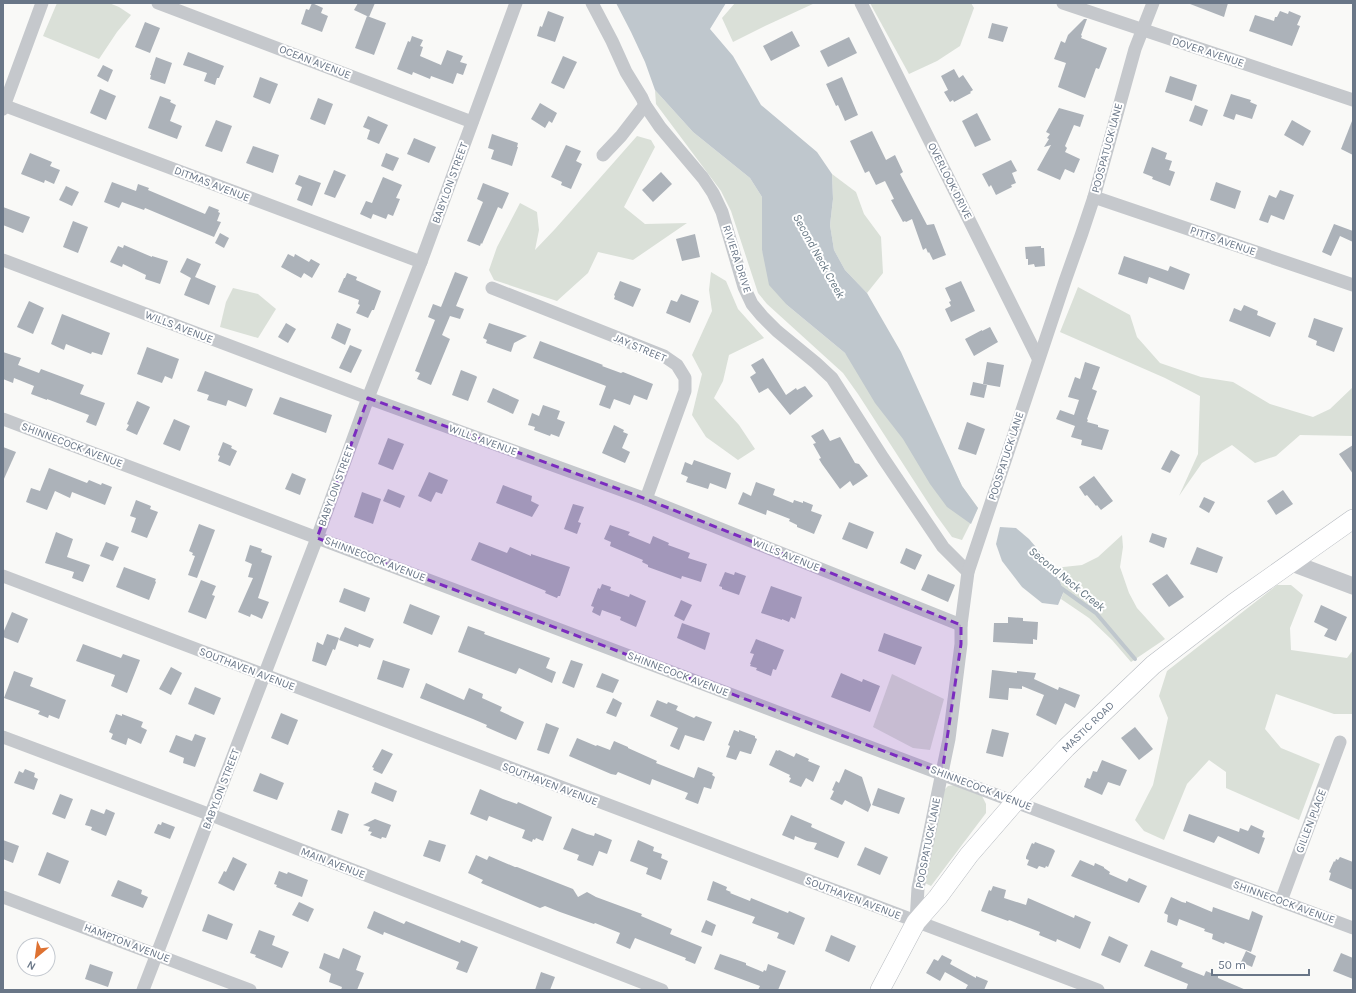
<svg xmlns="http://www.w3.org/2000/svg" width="1356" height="993" font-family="Karla,sans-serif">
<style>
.green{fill:#dae0d8}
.water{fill:#bfc7cd}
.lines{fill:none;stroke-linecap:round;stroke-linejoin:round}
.stream{stroke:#bfc7cd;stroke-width:4}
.building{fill:#acb2b9}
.secondary-casing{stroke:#b7bbc1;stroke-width:20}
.minor{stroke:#c5c8cc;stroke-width:13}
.tertiary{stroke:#c5c8cc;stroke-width:17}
.secondary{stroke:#fff;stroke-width:19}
.marked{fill:#7b2cbf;fill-opacity:0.2;stroke:#7b2cbf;stroke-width:3;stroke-dasharray:8 5;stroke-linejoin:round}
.labels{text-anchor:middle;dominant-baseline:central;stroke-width:4;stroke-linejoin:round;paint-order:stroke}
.street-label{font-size:11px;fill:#697687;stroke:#fff}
.water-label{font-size:12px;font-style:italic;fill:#657682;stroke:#fff}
</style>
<rect width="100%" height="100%" fill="#f9f9f7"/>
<!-- green -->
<g class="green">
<polygon points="57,3 109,3 119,7 131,15 117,32 99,59 43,36"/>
<polygon points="735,3 815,3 765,26 733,42 722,18"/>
<polygon points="870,3 971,3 974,8 960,46 937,61 909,74"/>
<polygon points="655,90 693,132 750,178 762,197 762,250 787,305 845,353 940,440 962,486 978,508 962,540 952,537 936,515 858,394 843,373 767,304 758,293 731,211 721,191 656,104"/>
<polygon points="637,136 651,140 655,147 624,207 645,224 687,223 633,260 598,252 588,273 557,301 494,280 489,270 497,247 520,203 537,212 539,230 535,250 555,229"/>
<polygon points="832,174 856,192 864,214 881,237 883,273 867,293 845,270 834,250 830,225 833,199"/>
<polygon points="711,272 726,281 738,309 764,338 729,355 723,381 714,398 739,425 755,449 738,460 706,437 692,415 702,374 692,355 712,311 709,290"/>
<polygon points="1078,287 1130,315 1137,337 1160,363 1201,377 1233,382 1270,404 1313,417 1330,409 1353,387 1353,436 1300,435 1276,456 1255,463 1232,445 1202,463 1179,496 1198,454 1200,396 1165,378 1060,332"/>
<polygon points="233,288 258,294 276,309 258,338 220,327 226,302"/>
<polygon points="1122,535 1123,547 1120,567 1129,593 1137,608 1165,639 1131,662 1112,640 1089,618 1061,599 1064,591 1054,568 1082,565 1098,557"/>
<polygon points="1277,585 1291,585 1303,595 1290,628 1291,650 1347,658 1353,650 1353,714 1334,714 1276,694 1265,729 1281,748 1320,764 1299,820 1226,788 1226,772 1209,760 1187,784 1164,840 1144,831 1135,820 1153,785 1168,718 1159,696 1167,671"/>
<polygon points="892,674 944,699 930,750 913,748 873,727"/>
<polygon points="954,785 982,796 986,804 986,813 931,886 923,882 943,791 948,786"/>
</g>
<!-- water -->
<g class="water">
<polygon points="616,3 726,3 710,29 733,56 761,105 817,152 832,174 833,199 830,225 834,250 845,270 867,293 901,352 962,486 978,508 971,524 947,507 930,484 903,439 875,403 845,353 787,305 769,285 762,250 762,197 750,178 693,132 655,90 645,62 631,32"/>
<polygon points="1000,527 1016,528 1029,539 1054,568 1064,591 1058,605 1042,603 1022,587 1002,561 996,544"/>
</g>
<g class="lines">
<!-- stream -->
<polyline class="stream" points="1061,588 1096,613 1135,659"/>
</g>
<!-- building -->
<g class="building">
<polygon points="312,3 323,8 321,13 328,16 322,32 301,24 306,9 309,10"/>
<polygon points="358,3 375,3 369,17 354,10"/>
<polygon points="1190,3 1228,3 1224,17 1190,4"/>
<polygon points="548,11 564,17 555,42 537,36 540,26 542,27"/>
<polygon points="1280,11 1288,14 1289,11 1301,16 1297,25 1300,26 1292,46 1249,31 1255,15 1274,21 1275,17 1277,17"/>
<polygon points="367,16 386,23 374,55 355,48"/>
<polygon points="1084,19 1087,19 1081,35 1082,36 1081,38 1107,48 1099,69 1096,68 1085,98 1058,87 1066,63 1054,59 1061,41 1065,43 1068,35"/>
<polygon points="145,22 160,28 150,53 135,47"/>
<polygon points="992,23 1008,27 1003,42 988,38"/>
<polygon points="792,31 800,46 771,61 763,46"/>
<polygon points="412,36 423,40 420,46 423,47 420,56 441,65 447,50 463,56 460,62 467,64 463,75 457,73 453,84 431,76 430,79 413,72 412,75 397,69 408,41 410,42"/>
<polygon points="849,37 857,53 828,67 820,51"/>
<polygon points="188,52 224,66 219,78 217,78 215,85 204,81 207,73 183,65"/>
<polygon points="563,56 577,62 564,89 551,83"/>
<polygon points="156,57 172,63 165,84 150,79 151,75 150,75"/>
<polygon points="103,65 113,70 108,82 97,76"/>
<polygon points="954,69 959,78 963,75 973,90 970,92 971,93 954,102 953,100 950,102 944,92 948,90 941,76"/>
<polygon points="1170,76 1197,85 1192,101 1165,92"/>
<polygon points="260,77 278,84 270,104 253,97"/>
<polygon points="842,77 858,115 845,121 838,105 836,106 826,84"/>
<polygon points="100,89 116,96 106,120 90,113"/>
<polygon points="1231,94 1251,100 1250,102 1257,105 1252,119 1236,114 1234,120 1223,116"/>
<polygon points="160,96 171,100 170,102 176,105 170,121 182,126 177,139 148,128"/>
<polygon points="318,98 333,104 325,125 310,119"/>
<polygon points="540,103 557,113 552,123 549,121 545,128 531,119"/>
<polygon points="1195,105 1208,110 1202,126 1189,121"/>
<polygon points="1059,108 1084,115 1080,127 1074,125 1065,146 1067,148 1065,152 1080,159 1074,173 1065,169 1060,180 1037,170 1051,145 1044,147 1049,139 1047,138 1050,134 1046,132"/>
<polygon points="977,113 991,140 975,147 962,121"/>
<polygon points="368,116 388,125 379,144 367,139 370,130 363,127"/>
<polygon points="216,120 232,126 222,152 205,146"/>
<polygon points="1292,120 1311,131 1303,146 1284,135"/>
<polygon points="1352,121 1353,121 1353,155 1341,149"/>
<polygon points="872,131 886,160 895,155 903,172 900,174 927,225 934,224 946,255 933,260 929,252 928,253 926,248 923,250 912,219 906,222 905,221 903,222 891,200 894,199 885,181 876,185 869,171 865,173 850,141"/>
<polygon points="492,134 518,143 517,147 518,147 512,166 491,159 494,150 488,148"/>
<polygon points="414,138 436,147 429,163 407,154"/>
<polygon points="566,145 581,151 576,161 582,164 571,189 561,185 562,182 551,177"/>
<polygon points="253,146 279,155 273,173 246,163"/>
<polygon points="1152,147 1167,153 1165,159 1172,161 1169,170 1175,172 1170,186 1152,179 1153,177 1143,173"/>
<polygon points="30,153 52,162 50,166 60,170 54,184 45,180 44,183 21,174"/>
<polygon points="386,153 399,158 393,171 381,166"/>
<polygon points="1011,160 1017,171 1012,173 1016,183 1011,185 1012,187 996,195 991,185 989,187 982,174"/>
<polygon points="334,170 346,175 335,198 324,194"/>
<polygon points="661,172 672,184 653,202 642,190"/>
<polygon points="299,175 321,183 312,206 297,200 302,187 295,184"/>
<polygon points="383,177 402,185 396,198 400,199 393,216 388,214 386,219 373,214 371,219 360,214 366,201 372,203"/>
<polygon points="112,182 136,191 138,184 149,188 148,190 205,214 209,206 219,210 218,212 220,213 217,221 221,222 214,237 145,208 144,210 122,202 119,208 104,202"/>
<polygon points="1216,182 1241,191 1235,209 1210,200"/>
<polygon points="483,183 509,193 502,209 498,207 482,244 481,243 480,246 467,241 483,202 477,199"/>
<polygon points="66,186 79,192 72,206 59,200"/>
<polygon points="1280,190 1294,195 1284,220 1271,215 1268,223 1259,220 1269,195 1276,198"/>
<polygon points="3,207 30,217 23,233 3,225"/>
<polygon points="73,221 88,227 78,253 63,247"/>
<polygon points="1334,224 1353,231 1353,242 1340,236 1331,256 1322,252"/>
<polygon points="220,233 229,238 224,248 215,243"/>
<polygon points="695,234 700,257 682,261 676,239"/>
<polygon points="124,245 152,257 152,256 168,261 160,284 145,279 146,275 123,264 122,267 110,262 118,246 123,248"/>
<polygon points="1041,246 1041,248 1044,248 1045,266 1035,267 1034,264 1028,265 1028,259 1026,259 1025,247"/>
<polygon points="288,254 294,257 295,254 309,262 311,259 320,264 312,278 304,273 301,278 281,267"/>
<polygon points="1124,256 1168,271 1170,266 1190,274 1184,290 1149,277 1147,284 1118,274"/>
<polygon points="187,258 201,264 195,277 216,286 209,305 184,295 191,278 180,272"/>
<polygon points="455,272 468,277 456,306 464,309 460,319 450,316 442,335 450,339 431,385 417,379 420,373 415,371 435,320 428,317 433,304 441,307"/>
<polygon points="347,273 357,277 356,280 381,291 374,310 372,310 368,318 356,313 360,305 358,304 359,300 338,292 344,278 345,278"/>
<polygon points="620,281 641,289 633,307 614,299 615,296 614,295"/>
<polygon points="961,281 975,311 951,322 945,309 951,306 949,302 951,301 945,288"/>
<polygon points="681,294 699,301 690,323 666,313 671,300 677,302"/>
<polygon points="29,301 44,308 33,334 17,327"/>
<polygon points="1244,305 1258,311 1257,315 1276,323 1270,337 1229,321 1234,308 1241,311"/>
<polygon points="62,314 110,333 102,355 92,352 91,354 66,344 64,350 51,344"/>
<polygon points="1314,318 1343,328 1334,352 1316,345 1317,341 1308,337"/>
<polygon points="286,323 296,329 288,343 278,337"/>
<polygon points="337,323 351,329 345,345 331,338"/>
<polygon points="489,323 527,336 514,343 511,352 486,343 487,340 483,338"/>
<polygon points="990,327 998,342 974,356 965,339 982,330 982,331"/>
<polygon points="540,341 603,365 602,366 621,373 623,372 653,384 647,400 634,395 630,405 614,399 610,409 599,405 606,386 533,358"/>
<polygon points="350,345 362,350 351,373 339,368"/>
<polygon points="147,347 179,359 172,379 165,376 162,383 137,374"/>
<polygon points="3,352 21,358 18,365 39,373 41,369 84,385 80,394 105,403 96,426 86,422 89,415 47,399 47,400 31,394 34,386 14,378 13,383 3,379"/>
<polygon points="763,358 786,395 796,388 797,390 805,386 813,396 790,415 768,388 759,393 750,377 756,373 751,365"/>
<polygon points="987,362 1004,365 1000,387 983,384"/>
<polygon points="1085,362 1100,367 1092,389 1097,391 1087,419 1088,420 1087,422 1098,425 1098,427 1109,430 1102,450 1081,445 1082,440 1071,437 1075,426 1056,419 1060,410 1074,415 1079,400 1068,397 1075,377 1080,379"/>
<polygon points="461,370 476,376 477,377 468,401 452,395"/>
<polygon points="205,371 253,389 246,407 228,400 226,406 207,400 209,395 197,391"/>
<polygon points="973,382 987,385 984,398 970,395"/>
<polygon points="493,388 519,400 513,414 487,402"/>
<polygon points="280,397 332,415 326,433 273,414"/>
<polygon points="137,401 150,407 137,435 126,430 129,425 127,424"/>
<polygon points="543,405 560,411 557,419 565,422 559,437 551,434 550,436 534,430 535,427 528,425 532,413 539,416"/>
<polygon points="174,419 190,426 180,451 163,444"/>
<polygon points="967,422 985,429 976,455 958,449"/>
<polygon points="614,425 624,430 623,432 628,434 622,448 630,452 625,463 602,453"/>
<polygon points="823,429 830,441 840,437 855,463 859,464 868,476 853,486 850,481 840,489 822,464 819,459 821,458 813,444 816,443 811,436"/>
<polygon points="388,438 404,444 393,470 378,464"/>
<polygon points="223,442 232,446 231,448 237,451 230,466 218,461 220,456 218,455"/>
<polygon points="1353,445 1353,474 1339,454"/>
<polygon points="3,447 16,452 3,481"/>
<polygon points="1171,450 1180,455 1170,473 1161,469"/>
<polygon points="694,460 731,473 726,489 710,483 708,489 686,482 688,477 681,474 685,462 692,465"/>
<polygon points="49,468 87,483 89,480 101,485 102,483 112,487 105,505 72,492 70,498 55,491 47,510 26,502 31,488 40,491"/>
<polygon points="429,472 448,480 442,494 436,492 431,502 418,496"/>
<polygon points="292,473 306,479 300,495 285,489"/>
<polygon points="1094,476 1113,501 1101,510 1097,505 1096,506 1087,495 1085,496 1079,487"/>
<polygon points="756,482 775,489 773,495 793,503 794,500 803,503 803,501 813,505 811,511 822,515 814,534 797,527 797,525 789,521 790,519 767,510 766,515 738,504 743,492 751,496"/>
<polygon points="503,485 532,496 531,501 539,505 532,517 496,503"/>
<polygon points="388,489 405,496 400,508 383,501"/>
<polygon points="1283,490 1293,504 1276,515 1267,501"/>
<polygon points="362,492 381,499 373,524 354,517"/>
<polygon points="1204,497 1215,502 1209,513 1199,507"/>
<polygon points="136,500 151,506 150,509 158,512 147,538 131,532 136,518 130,516"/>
<polygon points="573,504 584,507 578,522 581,523 577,534 564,529"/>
<polygon points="849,522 874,532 867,549 842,539"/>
<polygon points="199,524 215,530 197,578 188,575 195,556 192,555 193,553 189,551"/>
<polygon points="610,525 630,532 628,535 650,544 653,536 669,543 668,545 690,553 688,558 707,564 701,582 682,576 681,579 648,567 648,565 642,562 643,560 610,546 611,542 604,539"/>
<polygon points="56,532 73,539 67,557 90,565 83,582 72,578 74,572 45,563"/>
<polygon points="1152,533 1167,538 1164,548 1149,542"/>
<polygon points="106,542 119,547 113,561 100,556"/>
<polygon points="479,542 507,553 510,547 531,556 531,554 570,567 560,596 558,596 557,598 545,593 546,591 471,560"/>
<polygon points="250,545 262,549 261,552 272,556 258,598 269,602 262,619 251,614 250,617 238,612 253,578 248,577 252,564 245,561"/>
<polygon points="1197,547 1223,557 1217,573 1190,564"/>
<polygon points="906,548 922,555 915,570 900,563"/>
<polygon points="124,567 156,579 155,581 156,582 149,600 116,587"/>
<polygon points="725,572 734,575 735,572 746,576 739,595 722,589 722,587 719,586"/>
<polygon points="928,574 955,585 948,602 921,590"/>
<polygon points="1167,574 1184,597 1169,607 1152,584"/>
<polygon points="201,580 216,586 212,595 215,596 206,619 188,612"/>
<polygon points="602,584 611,587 610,590 629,597 630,594 646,601 636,627 620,620 621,617 602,610 600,616 592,612 594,607 591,606 598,588 600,589"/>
<polygon points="771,586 802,597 795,619 791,617 789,622 782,619 782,620 761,613"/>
<polygon points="344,588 370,598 365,612 339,602"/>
<polygon points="681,600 692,605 684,621 674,616"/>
<polygon points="410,604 440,616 432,635 403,623"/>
<polygon points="1321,605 1347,617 1336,641 1324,636 1328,629 1314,622"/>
<polygon points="12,612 28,619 18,643 3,637 3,633"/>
<polygon points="1008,617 1023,618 1023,621 1038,622 1037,640 1033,639 1033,644 993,642 994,623 1008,623"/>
<polygon points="682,623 710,633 705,650 677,638"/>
<polygon points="468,626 485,632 484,634 550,658 546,668 556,672 552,683 519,668 516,674 458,652"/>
<polygon points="345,627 374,639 370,648 359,644 358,647 339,640"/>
<polygon points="884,633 922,647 915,665 878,651"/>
<polygon points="327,634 339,638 335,650 333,649 326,666 312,661 317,642 323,645"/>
<polygon points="756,639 784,650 776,670 773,669 771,676 756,670 757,668 750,666 751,664 750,664 754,654 750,653"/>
<polygon points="83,644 121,658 123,654 140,660 127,693 111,686 115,675 76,661"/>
<polygon points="383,660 410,669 403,688 377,679"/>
<polygon points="571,660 583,664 574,688 562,683"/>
<polygon points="171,667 182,673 171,695 159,689"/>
<polygon points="992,670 1017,673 1017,671 1036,673 1034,679 1058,690 1059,687 1080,695 1075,708 1065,703 1056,725 1036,715 1044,695 1022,686 1022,689 1009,688 1008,700 989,698"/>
<polygon points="14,671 33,678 30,686 66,700 59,719 49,715 48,718 38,714 40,711 4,698"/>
<polygon points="602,673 619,680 613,693 596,687"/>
<polygon points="841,673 862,682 863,679 880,686 870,712 831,697"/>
<polygon points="426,683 464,700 469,688 483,694 482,698 502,707 500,711 524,722 516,740 486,727 487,725 473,719 420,698"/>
<polygon points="195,687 221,698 214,715 188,704"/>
<polygon points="613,698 622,703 616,717 606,713"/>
<polygon points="657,700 667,704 668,702 678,706 676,710 694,718 696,716 712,722 704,741 685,735 679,750 670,746 678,728 650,716"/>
<polygon points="281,713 298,720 288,745 271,738"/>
<polygon points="116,714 122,716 122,714 143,722 141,727 147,730 141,744 128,738 126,745 111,739 113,734 109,732"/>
<polygon points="546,723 559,728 549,754 537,750"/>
<polygon points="1135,727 1153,749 1139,760 1121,738"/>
<polygon points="992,729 1009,733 1003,757 986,753"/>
<polygon points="734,730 739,732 739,730 755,736 755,738 757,739 751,754 750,754 740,751 736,760 726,757 730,746 728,745"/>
<polygon points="195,734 206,738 195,767 183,763 184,758 169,752 176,735 192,741"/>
<polygon points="577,738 596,746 597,745 610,750 614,741 628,747 628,748 657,761 656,763 694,778 698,767 713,773 712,775 715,777 711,789 704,787 698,804 685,799 688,793 652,779 650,785 618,772 616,775 611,774 569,756"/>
<polygon points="382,749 393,754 382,774 373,770 374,768 372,767"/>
<polygon points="776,750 778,751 779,750 794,757 796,753 809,759 808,761 820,766 813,782 806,778 801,787 789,782 791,778 789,777 790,775 769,765"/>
<polygon points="1102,760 1127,770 1120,786 1108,782 1102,795 1084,787 1087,778 1090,779 1093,771 1097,772"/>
<polygon points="25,769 35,773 34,777 38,779 34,790 14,783 19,771 23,773"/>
<polygon points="845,769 862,777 871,805 868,812 845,800 842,805 830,799 834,791 832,790 836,781 839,783"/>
<polygon points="260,773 284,783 277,800 253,791"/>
<polygon points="375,782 397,791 393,802 371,793"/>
<polygon points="878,788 905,798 899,814 872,805"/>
<polygon points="480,789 503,799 517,804 518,802 552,817 543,841 536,838 535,840 533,839 532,842 522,838 525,830 489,816 487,821 470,814"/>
<polygon points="60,794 73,799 65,819 52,814"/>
<polygon points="91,809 104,814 106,809 115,813 106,836 91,830 92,827 85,825"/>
<polygon points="338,810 349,814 342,834 331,830"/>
<polygon points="1189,814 1239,832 1240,828 1248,831 1251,825 1264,831 1262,837 1265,838 1259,854 1218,836 1214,843 1183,831"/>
<polygon points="791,815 812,824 811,827 845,842 838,858 814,849 817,843 807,841 795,836 794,840 782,835"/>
<polygon points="375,819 391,825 386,838 382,837 381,839 370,835 372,832 368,831 370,827 363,825"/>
<polygon points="162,822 175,827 170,839 154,833 158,824 161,825"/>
<polygon points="572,828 587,834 594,836 595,833 612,840 607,854 599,851 593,866 577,860 579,855 563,849"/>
<polygon points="3,840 19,846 13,863 3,859"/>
<polygon points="429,840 446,845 440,862 423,856"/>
<polygon points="638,840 654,847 653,851 662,854 661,858 668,861 661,880 646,874 648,868 630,861"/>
<polygon points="1035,842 1053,849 1055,851 1048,867 1046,866 1045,868 1039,866 1037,869 1027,865 1029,860 1026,859 1026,857 1031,845 1032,843 1034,844"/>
<polygon points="865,847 888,857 880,875 857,865"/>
<polygon points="47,852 69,861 60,884 38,875"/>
<polygon points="476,855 487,860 489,856 515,867 517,867 573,889 578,897 587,892 596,897 642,914 641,916 672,929 670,934 702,947 695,964 685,960 686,958 635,938 630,949 616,943 620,933 595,923 594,924 560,912 545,906 540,908 481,883 483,880 468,873"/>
<polygon points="233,857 247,864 234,891 218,883 224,871 226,872"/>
<polygon points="1340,857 1353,862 1353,890 1329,880 1331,873 1329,872 1334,861 1335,862 1336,859 1338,860"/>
<polygon points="1080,860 1094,866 1095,863 1104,867 1104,868 1110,872 1109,874 1127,882 1129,878 1147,886 1139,903 1071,876"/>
<polygon points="279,871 287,874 288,872 308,880 302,897 276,887 277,885 274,884"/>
<polygon points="118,880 142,890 141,894 148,897 143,908 111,896"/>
<polygon points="713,881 727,887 726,890 731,892 730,893 750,901 751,898 788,913 789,911 805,918 794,945 777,938 779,933 752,923 755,917 707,900"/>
<polygon points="993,886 1006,890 1004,898 1026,905 1028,898 1074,918 1075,915 1091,922 1080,949 1057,939 1056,942 1039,935 1040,932 1009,920 1008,921 981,911 989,890 991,891"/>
<polygon points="1171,897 1182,902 1186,903 1186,901 1212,912 1213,907 1249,920 1252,911 1263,916 1251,952 1225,942 1224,944 1212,939 1213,934 1204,931 1205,929 1179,919 1177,926 1167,922 1168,915 1164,913 1165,911"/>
<polygon points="299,902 314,909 308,922 292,915"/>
<polygon points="374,911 404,924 406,921 460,943 461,940 478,947 467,973 456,969 459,962 384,932 383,935 367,928"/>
<polygon points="208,914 233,924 227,940 202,931"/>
<polygon points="706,920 716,925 712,936 701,932"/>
<polygon points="259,930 275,936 272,945 289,952 282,968 255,957 256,955 250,953"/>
<polygon points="831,935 856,946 849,962 825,951"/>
<polygon points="1109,936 1128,945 1120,963 1101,955"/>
<polygon points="343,948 361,956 356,970 364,973 357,990 341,990 342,987 329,982 331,974 319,968 324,953 339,959"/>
<polygon points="1151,950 1183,963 1181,967 1204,976 1206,971 1218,976 1218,978 1246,990 1186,990 1188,984 1144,966"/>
<polygon points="1246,951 1256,956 1252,967 1241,962"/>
<polygon points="1341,953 1353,958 1353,979 1333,971"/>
<polygon points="720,954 746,963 746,965 763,972 764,970 766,971 768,964 786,971 778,990 758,990 760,986 714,969"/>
<polygon points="942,955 952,960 950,964 976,978 976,976 988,981 984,990 965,990 968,985 945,972 940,981 926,973 934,959 938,961"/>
<polygon points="90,964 113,972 108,987 85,979"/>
<polygon points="541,972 555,977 550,990 535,990"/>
</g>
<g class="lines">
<defs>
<polyline id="secondary" points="880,990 916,922 938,897 969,855 1015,802 1066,748 1153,665 1234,603 1353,519"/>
</defs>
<!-- secondary casing -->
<use href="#secondary" class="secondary-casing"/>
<!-- minor -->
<g class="minor">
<polyline points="158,3 472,122"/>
<polyline points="592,3 612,41 626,72 642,98 645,105 660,127 703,178 713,193 722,212 744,287 752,304 762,316 777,331 816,363 832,378 883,458 943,547 968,572"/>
<polyline points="861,3 1038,358"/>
<polyline points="1063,3 1353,100"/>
<polyline points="3,105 421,262"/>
<polyline points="3,109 42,3"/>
<polyline points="603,155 621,136 645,105"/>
<polyline points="1094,197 1353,285"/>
<polyline points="3,260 368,398 646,499 961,625"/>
<polyline points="492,288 664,356 677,365 685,378 685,391 646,499"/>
<polyline points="3,419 1015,802 1353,928"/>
<polyline points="3,576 1098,990"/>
<polyline points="3,737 211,815 662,990"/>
<polyline points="3,897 250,990"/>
<polyline points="1281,901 1340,742"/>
<polyline points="916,922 918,888 949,739 961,644 961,625 968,572 1065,281 1082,233 1094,197 1135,49 1153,3"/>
<polyline points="143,990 317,538 368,398 421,262 516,3"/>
</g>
<!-- tertiary -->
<polyline class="tertiary" points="1292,563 1353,586"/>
<!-- secondary -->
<use href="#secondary" class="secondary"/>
</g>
<!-- marked area -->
<path class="marked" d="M368,398L646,499L961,625V644L942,773L317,538Z"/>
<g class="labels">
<!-- street labels -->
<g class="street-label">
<text transform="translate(1208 52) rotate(18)">DOVER AVENUE</text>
<text transform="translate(315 62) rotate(21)">OCEAN AVENUE</text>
<text transform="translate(1107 148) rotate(-75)">POOSPATUCK LANE</text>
<text transform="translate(950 181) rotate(63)">OVERLOOK DRIVE</text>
<text transform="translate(450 183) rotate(-70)">BABYLON STREET</text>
<text transform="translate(212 184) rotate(21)">DITMAS AVENUE</text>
<text transform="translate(1223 241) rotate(19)">PITTS AVENUE</text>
<text transform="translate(737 259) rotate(72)">RIVIERA DRIVE</text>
<text transform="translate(179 327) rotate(21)">WILLS AVENUE</text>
<text transform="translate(640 348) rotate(23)">JAY STREET</text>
<text transform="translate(483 440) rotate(20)">WILLS AVENUE</text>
<text transform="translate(72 445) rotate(21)">SHINNECOCK AVENUE</text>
<text transform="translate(1006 456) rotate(-72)">POOSPATUCK LANE</text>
<text transform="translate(336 486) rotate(-70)">BABYLON STREET</text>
<text transform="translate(786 555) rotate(22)">WILLS AVENUE</text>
<text transform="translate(375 559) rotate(21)">SHINNECOCK AVENUE</text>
<text transform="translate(247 669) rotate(21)">SOUTHAVEN AVENUE</text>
<text transform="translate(678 674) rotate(21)">SHINNECOCK AVENUE</text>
<text transform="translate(1088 727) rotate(-44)">MASTIC ROAD</text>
<text transform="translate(550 784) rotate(21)">SOUTHAVEN AVENUE</text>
<text transform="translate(981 788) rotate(21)">SHINNECOCK AVENUE</text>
<text transform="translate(221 789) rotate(-69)">BABYLON STREET</text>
<text transform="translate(1311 821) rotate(-69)">GILLEN PLACE</text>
<text transform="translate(928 843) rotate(-79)">POOSPATUCK LANE</text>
<text transform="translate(333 863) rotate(21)">MAIN AVENUE</text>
<text transform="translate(853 898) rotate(21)">SOUTHAVEN AVENUE</text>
<text transform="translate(1284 902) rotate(20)">SHINNECOCK AVENUE</text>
<text transform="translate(127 943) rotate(21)">HAMPTON AVENUE</text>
</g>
<!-- water labels -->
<g class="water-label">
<text transform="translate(819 256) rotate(61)">Second Neck Creek</text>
<text transform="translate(1067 579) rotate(39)">Second Neck Creek</text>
</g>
</g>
<!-- border -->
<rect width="1356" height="993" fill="none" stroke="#697687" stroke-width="8"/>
<!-- north arrow -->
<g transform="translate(36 957) rotate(209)"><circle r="19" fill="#ffffff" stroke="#c3c8cf"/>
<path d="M0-3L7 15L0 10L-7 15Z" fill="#de7232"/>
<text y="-6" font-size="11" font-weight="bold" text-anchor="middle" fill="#697687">N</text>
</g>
<!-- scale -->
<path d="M1212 969v6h97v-6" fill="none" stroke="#697687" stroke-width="2"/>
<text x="1218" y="969" font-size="12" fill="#697687" stroke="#ffffff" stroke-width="3" paint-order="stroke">50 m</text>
</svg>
